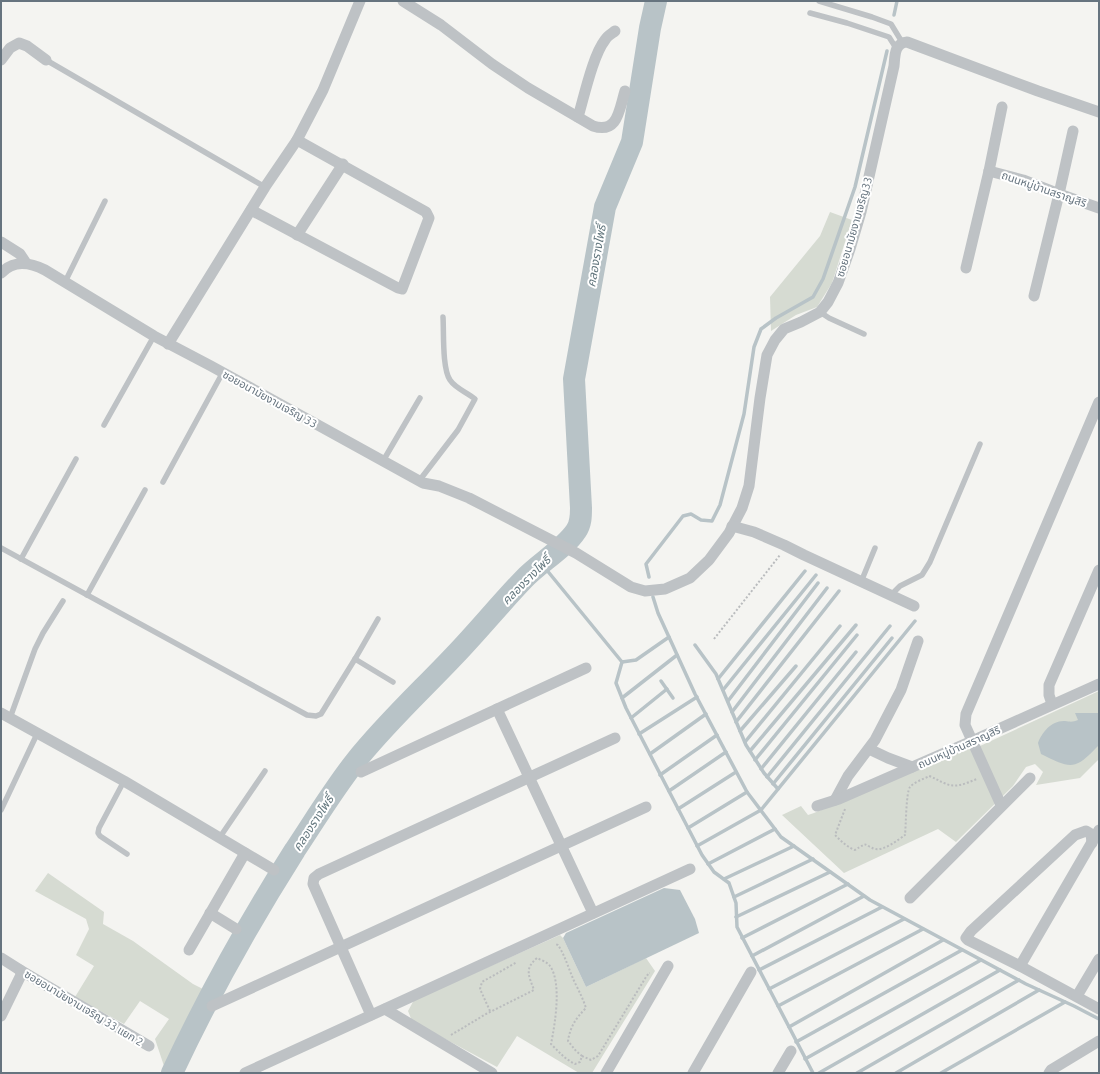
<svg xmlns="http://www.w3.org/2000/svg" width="1100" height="1074" font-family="Ubuntu,'Noto Sans Thai',sans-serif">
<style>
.green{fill:#d6dbd2}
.water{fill:#b8c3c7}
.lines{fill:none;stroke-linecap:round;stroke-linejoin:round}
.stream{stroke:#b8c3c7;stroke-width:3.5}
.river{stroke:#b8c3c7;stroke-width:22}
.path{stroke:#babcbe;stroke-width:2;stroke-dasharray:2 2;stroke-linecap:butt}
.lane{stroke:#bec2c5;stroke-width:5.5}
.street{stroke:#bec2c5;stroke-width:11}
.labels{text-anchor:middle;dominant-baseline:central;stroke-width:4;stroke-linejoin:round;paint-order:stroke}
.street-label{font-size:11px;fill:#66747f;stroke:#fff}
.water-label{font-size:12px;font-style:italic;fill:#62767d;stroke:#fff}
</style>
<rect width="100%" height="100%" fill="#f4f4f1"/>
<!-- green -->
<g class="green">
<polygon points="830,212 852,220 832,283 817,307 796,315 771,331 770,297 820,236"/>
<polygon points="1099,691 1099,759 1080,778 1036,785 1043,772 1035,764 1026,767 1013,786 956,842 938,829 844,873 782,815 801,806 808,815 814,813 957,752 980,746"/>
<polygon points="48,873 104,912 103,924 133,941 193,984 203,989 229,941 246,925 198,1009 167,1073 162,1073 165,1069 155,1039 169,1019 140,1001 124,1024 75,997 94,966 76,955 89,929 86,919 35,891"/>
<polygon points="560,935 563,938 586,987 646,958 655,971 592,1073 579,1073 517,1036 497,1067 412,1021 408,1011 414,1000"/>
</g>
<!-- water -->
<g class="water">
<path d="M1075,713H1099V745C1074,771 1072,769 1041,754L1038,743C1042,732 1052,720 1065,721C1071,722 1073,722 1078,720Z"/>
<polygon points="664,888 680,890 695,919 699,933 586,987 563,938 566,933"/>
</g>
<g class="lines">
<!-- stream -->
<g class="stream">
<polyline points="894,15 897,1"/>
<polyline points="541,563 622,662 616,683 626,708 702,855 714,872 729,883 736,903 737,927 813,1073"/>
<polyline points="649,577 646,564 683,516 691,514 701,520 712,521 720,505 744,414 754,347 761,329 776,318 813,297 823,279 855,187 887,51"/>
<polyline points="653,597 658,613 695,694 747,792 781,837 870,900 1026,984 1074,1006 1099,1019"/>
<polyline points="695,645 716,674 746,745 764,773 778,789"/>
<polyline points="622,662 636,660 669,637"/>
<polyline points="718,679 805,571"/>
<polyline points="661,681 673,698"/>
<polyline points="723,690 816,575"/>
<polyline points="622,698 677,655"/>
<polyline points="728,701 818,583"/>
<polyline points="732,712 827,588"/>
<polyline points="631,718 667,689"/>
<polyline points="736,722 839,591"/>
<polyline points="740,731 796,666"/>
<polyline points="639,734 697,697"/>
<polyline points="745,742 840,626"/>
<polyline points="750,751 856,625"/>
<polyline points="650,754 706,714"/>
<polyline points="755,760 857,635"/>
<polyline points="761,769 856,652"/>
<polyline points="660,775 717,735"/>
<polyline points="767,777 890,626"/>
<polyline points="773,784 892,638"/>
<polyline points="669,791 726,752"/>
<polyline points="678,809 736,772"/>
<polyline points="688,828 747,792"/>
<polyline points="697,846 761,810 915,621"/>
<polyline points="708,864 775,829"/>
<polyline points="724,879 794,846"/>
<polyline points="734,897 813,859"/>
<polyline points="736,917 830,872"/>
<polyline points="742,938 848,884"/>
<polyline points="752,956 864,896"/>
<polyline points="759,970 882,907"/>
<polyline points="769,989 904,919"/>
<polyline points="778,1006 923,929"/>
<polyline points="789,1027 943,940"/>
<polyline points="796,1042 962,950"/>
<polyline points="805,1059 981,960"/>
<polyline points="819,1073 1000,970"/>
<polyline points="857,1073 1019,980"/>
<polyline points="896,1073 1039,990"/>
<polyline points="941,1073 1065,1002"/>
</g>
<!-- river -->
<path class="river" d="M172,1073C208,996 250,921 295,850C315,820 333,790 355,762C385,724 421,691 455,655C478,631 500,604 524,579C538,564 565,548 576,531C581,524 581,516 581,508L574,379L605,207L632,142L650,28L656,1"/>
<!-- path -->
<g class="path">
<polyline points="714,639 780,555"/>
<path d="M845,809L835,835C841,841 847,847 855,850C869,841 863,845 875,849C884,851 898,840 905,835C906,826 906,792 910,787C914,782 924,779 929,776C935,778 939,781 944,783C956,789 966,783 977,779"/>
<polyline points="490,1011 480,989 482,982 517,962"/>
<path d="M451,1035L486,1014L534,990C529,976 524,969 537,958C541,960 547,962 550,966C562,983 555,1024 551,1044C559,1052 565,1059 575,1064L580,1062L582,1056L576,1051L568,1041C570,1027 576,1018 586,1008C583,999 580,993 576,985C569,971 566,957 558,945L555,944"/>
<polyline points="582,1056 591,1060 598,1056 646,977 649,973 650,973"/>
</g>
<!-- lane -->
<g class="lane">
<polyline points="819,1 872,17 891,24 902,42"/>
<polyline points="810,13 847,23 889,37 896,48"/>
<polyline points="46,60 265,187"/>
<polyline points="65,282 105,201"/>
<polyline points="820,312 829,318 864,334"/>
<polyline points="104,425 154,336"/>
<polyline points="383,461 420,398"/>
<path d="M419,481L458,430L475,399C467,392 456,389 450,380C442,368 444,333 443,317"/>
<polyline points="163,482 223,372"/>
<polyline points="1,548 307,715 316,716 321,714 355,659 378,619"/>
<polyline points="21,559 76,459"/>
<polyline points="861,582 875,548"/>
<polyline points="87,595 145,490"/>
<polyline points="891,595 900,586 922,575 930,562 980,444"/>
<polyline points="355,659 393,682"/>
<polyline points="10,718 35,649 43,633 63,601"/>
<polyline points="124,781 99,828 98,833 100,836 127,854"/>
<polyline points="1,810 37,734"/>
<polyline points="220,837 265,771"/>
</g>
<!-- street -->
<g class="street">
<path d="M403,1L441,25L492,64L528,88L593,126C618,134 619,110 625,91"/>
<polyline points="1,60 10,48 19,43 27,46 46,60"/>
<path d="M578,117C584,97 593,55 605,40C607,36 611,34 615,31"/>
<polyline points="989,171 1023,180 1059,194 1099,208"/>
<polyline points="251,210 398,288 402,289 429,218 426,212 297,140"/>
<polyline points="297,235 343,164"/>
<polyline points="1,242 20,254 26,263"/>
<polyline points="966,268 989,171 1002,107"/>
<path d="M1,273C14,260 29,262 45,270L154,336L211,366L423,483L439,486L469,498L576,553L631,587L645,591L665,589L690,578L709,560L729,533L742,508L749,486L760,398L767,355L775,340L784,329L801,322L820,312L828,302L838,283L850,249L861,212L894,66C895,56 894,43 907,42L1038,91L1099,112"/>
<polyline points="1034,296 1059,194 1073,131"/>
<polyline points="168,344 265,187 297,140 323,90 360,1"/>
<polyline points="732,526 754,532 784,545 804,555 914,606"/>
<polyline points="1052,704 1049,695 1049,685 1099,570"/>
<polyline points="497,709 593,913"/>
<polyline points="1,713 124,781 274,870"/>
<polyline points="869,749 888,758 912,767"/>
<polyline points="361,772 586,668"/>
<polyline points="835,800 848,776 875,740 901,690 918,641"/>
<polyline points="1001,805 965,725 966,714 1099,402"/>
<polyline points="817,806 839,799 972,741 1099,684"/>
<polyline points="1092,843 1091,834 1086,831 1075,835 971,931 966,938 968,940 1020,966 1099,1009"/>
<polyline points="910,898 1030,778"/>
<polyline points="210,913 236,929"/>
<polyline points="189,950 245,853"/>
<polyline points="1,958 20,970 21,975 1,1016"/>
<polyline points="1020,966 1099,830"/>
<polyline points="20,970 149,1046"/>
<polyline points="1077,996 1099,959"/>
<polyline points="212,1006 646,807"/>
<polyline points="385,1009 492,1073"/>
<polyline points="371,1015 313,884 314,878 319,874 615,738"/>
<polyline points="245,1073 690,869"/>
<polyline points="606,1073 668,966"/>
<polyline points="693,1073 751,972"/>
<polyline points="778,1073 791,1051"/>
<polyline points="1049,1073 1051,1070 1099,1041"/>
</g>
</g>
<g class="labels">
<!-- street labels -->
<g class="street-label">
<text transform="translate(1044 189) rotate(19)">ถนนหมู่บ้านสราญสิริ</text>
<text transform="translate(854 227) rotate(-74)">ซอยอนามัยงามเจริญ33</text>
<text transform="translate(270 399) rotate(29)">ซอยอนามัยงามเจริญ 33</text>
<text transform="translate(959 747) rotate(-24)">ถนนหมู่บ้านสราญสิริ</text>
<text transform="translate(84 1008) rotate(31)">ซอยอนามัยงามเจริญ 33 แยก 2</text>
</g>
<!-- water labels -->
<g class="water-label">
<text transform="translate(596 256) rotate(-80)">คลองรางโพธิ์</text>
<text transform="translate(526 580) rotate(-45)">คลองรางโพธิ์</text>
<text transform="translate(313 823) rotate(-57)">คลองรางโพธิ์</text>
</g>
</g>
<!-- border -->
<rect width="1100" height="1074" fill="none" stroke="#66747f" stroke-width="4"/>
</svg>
